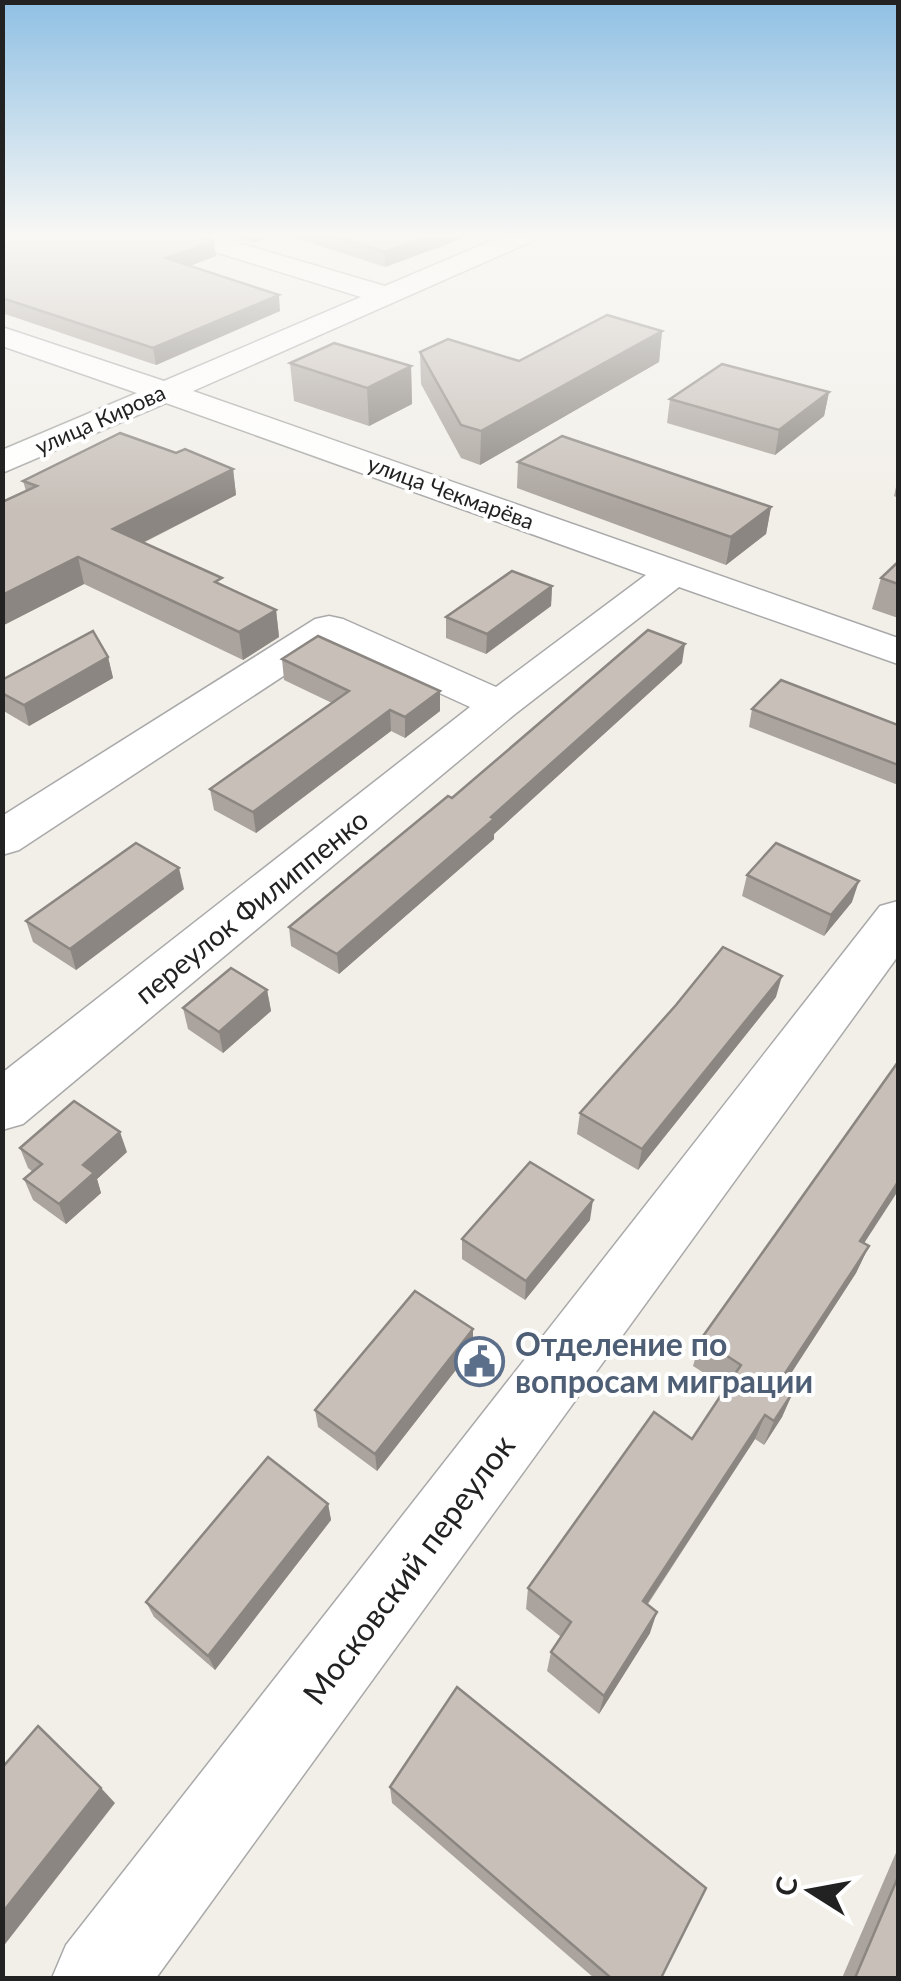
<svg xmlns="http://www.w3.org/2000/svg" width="901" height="1981" font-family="Lato,sans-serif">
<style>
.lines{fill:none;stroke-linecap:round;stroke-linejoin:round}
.minor-casing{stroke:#a9a9a9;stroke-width:3}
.minor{fill:#fff;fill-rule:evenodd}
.wall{fill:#aba49e}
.shaded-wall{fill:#8b8681}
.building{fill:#c7bfb8;stroke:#8b8681;stroke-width:2.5}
.labels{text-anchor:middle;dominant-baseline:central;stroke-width:8;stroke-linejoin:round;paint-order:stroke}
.far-street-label{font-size:22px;fill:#222;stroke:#fff}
.street-label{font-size:28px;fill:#222;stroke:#fff}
.near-service-label{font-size:32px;font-weight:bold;fill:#4e5e75;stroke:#fff;text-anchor:start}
.near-street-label{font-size:32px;fill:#222;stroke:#fff}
</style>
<rect width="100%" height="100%" fill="#f2efe9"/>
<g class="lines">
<defs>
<g id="minor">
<polygon points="170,234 208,234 385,286 507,234 540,234 537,239 193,391 898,638 898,664 679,587 515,714 23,1124 2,1130 2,1073 470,707 332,644 19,850 2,855 2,816 315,619 329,616 343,619 496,687 646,575 166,403 2,473 2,450 137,393 2,346 2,327 164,381 361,297 173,239"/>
<polygon points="898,901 898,956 156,1978 52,1978 66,1945 880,906"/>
</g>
</defs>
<!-- minor casing -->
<use href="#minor" class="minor-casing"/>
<!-- minor -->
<use href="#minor" class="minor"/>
</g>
<!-- wall -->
<g class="wall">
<polygon points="2,234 216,256 189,266 280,311 156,365 2,313"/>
<polygon points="220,234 278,234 252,243"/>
<polygon points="283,234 475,234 385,267"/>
<polygon points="662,331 659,362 480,465 461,458 421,384 420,352 519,361"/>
<polygon points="290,363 411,366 412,404 369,426 294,401"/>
<polygon points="829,392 824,416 775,455 667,423 670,399"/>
<polygon points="176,453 233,469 236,495 143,543 224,586 276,610 279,637 243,660 84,584 2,626 2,502 26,491 23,481"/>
<polygon points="518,462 771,507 766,534 726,565 517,488"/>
<polygon points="898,478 898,498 894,496"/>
<polygon points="898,562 898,618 872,609 881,578"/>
<polygon points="552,586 551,606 486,654 446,638 446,617"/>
<polygon points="108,657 113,678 29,726 2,710 2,680"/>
<polygon points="282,659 440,711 405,738 391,731 256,833 214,810 210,789 332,703 284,680"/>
<polygon points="682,663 494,834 494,839 339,974 291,946 289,927 452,798"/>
<polygon points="752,709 898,725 898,785 749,727"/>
<polygon points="747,875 852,902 824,936 742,896"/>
<polygon points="184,889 76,970 33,942 26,921"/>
<polygon points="267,990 271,1011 223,1053 188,1029 183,1008"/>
<polygon points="776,997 638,1170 577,1134 580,1113"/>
<polygon points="20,1148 127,1152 97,1179 101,1193 66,1224 33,1200 24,1179 33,1172 28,1168"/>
<polygon points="590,1220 525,1300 462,1259 462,1239"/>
<polygon points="865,1243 869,1246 856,1273 785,1382 793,1392 782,1417 764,1445 755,1439 648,1604 650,1633 599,1714 547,1671 551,1652 561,1637 526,1609 528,1588 692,1439 726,1387 693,1366 701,1339"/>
<polygon points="473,1348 377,1471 318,1427 315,1410"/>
<polygon points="328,1504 331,1520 215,1670 154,1617 146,1602"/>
<polygon points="390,1787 661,1978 594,1978 392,1803"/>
<polygon points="898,1848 898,1978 842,1978"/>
</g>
<!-- shaded-wall -->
<g class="shaded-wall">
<polygon points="251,234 278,234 252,243"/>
<polygon points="434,234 475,234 385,267 385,252"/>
<polygon points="214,241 216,256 168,274 166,258"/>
<polygon points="279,295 280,311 156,365 153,348"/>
<polygon points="662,331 659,362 480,465 481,431"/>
<polygon points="411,366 412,404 369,426 367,388"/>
<polygon points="829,392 824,416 775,455 779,430"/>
<polygon points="233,469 236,495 118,555 113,529"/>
<polygon points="771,507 766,534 726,565 731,537"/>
<polygon points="78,557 84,584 2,626 2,595"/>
<polygon points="552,586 551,606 486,654 487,634"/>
<polygon points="276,610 279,637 243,660 239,632"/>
<polygon points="685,644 682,663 494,834 494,839 339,974 337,954"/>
<polygon points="108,657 113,678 29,726 24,705"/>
<polygon points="440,691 440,711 405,738 405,717"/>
<polygon points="390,710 391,731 256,833 253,812"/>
<polygon points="179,868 184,889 76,970 70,949"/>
<polygon points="859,881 852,902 824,936 831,915"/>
<polygon points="782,976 776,997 638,1170 642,1149"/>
<polygon points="267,990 271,1011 223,1053 219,1032"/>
<polygon points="120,1132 127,1152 97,1179 101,1193 66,1224 59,1204 83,1165"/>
<polygon points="898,1182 898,1191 848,1268 860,1241"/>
<polygon points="593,1200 590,1220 525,1300 526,1281"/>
<polygon points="869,1246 856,1273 772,1403 782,1378"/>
<polygon points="473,1329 473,1348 377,1471 375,1454"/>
<polygon points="793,1392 782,1417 764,1445 774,1421"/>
<polygon points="765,1415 755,1439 636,1621 643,1601"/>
<polygon points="328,1504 331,1520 215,1670 208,1656"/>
<polygon points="657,1612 650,1633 599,1714 604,1696"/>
<polygon points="101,1788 115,1803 2,1948 2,1913"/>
</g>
<!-- building -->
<g class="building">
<polygon points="2,234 190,234 214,241 166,258 279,295 153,348 2,298"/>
<polygon points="328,234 434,234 385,252"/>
<polygon points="607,315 662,331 481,431 461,425 420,352 448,339 519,361"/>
<polygon points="334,343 411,366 367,388 290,363"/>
<polygon points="722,364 829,392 779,430 670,399"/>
<polygon points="120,433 176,453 185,449 233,469 113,529 222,578 215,582 276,610 239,632 78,557 2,595 2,502 37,486 23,481"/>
<polygon points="562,436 771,507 731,537 518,462"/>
<polygon points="898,562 898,584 881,578"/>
<polygon points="512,571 552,586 487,634 446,617"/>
<polygon points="648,630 685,644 491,817 494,819 337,954 289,927 448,796 452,798"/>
<polygon points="93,631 108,657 24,705 2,693 2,680"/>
<polygon points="318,636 440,691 405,717 390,710 253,812 210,789 349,691 282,659"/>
<polygon points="781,680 898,725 898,765 752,709"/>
<polygon points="136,843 179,868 70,949 26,921"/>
<polygon points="776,843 859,881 831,915 747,875"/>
<polygon points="723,947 782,976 642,1149 580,1113 676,1005"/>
<polygon points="231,968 267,990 219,1032 183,1008"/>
<polygon points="898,1062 898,1182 860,1241 869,1246 782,1378 793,1392 774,1421 765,1415 643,1601 657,1612 604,1696 551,1652 571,1622 528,1588 654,1412 692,1439 741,1365 701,1339"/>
<polygon points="74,1101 120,1132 83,1165 94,1173 59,1204 24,1179 42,1164 20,1148"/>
<polygon points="530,1162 593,1200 526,1281 462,1239"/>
<polygon points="415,1291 473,1329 375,1454 315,1410"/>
<polygon points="268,1457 328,1504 208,1656 146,1602"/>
<polygon points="457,1687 706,1888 661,1978 611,1978 390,1787"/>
<polygon points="38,1726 101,1788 2,1913 2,1768"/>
<polygon points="898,1877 898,1978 855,1978"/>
</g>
<!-- sky -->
<linearGradient id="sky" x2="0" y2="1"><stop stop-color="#8fc0e4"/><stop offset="0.46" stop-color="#f9f8f5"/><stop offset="1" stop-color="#f9f8f5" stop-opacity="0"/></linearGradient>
<rect width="901" height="511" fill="url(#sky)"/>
<!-- icons -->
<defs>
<symbol id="civic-ring" viewBox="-11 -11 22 22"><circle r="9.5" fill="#fff" stroke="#5c6f8a" stroke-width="1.5"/><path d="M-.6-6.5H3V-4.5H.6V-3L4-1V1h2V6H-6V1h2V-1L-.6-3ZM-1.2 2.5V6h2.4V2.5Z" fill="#5c6f8a"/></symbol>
</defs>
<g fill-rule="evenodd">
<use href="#civic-ring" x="452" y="1334" width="55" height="55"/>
</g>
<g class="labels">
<!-- far-street labels -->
<g class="far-street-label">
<text transform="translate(100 419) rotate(-24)">улица Кирова</text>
<text transform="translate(451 492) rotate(20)">улица Чекмарёва</text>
</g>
<!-- street labels -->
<g class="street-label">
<text transform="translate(251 906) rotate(-39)">переулок Филиппенко</text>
</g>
<!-- near-service labels -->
<g class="near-service-label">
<text x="515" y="1343">Отделение по<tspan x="515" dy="37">вопросам миграции</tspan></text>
</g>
<!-- near-street labels -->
<g class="near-street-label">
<text transform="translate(408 1569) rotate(-53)">Московский переулок</text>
</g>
</g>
<!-- border -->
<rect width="901" height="1981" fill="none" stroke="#222222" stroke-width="10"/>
<!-- north arrow -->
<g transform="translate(811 1891) rotate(281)" stroke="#ffffff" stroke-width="8" paint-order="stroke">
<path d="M0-8L18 38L0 25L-18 38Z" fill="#222222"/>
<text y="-15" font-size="28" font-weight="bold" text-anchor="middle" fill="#222222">С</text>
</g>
</svg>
